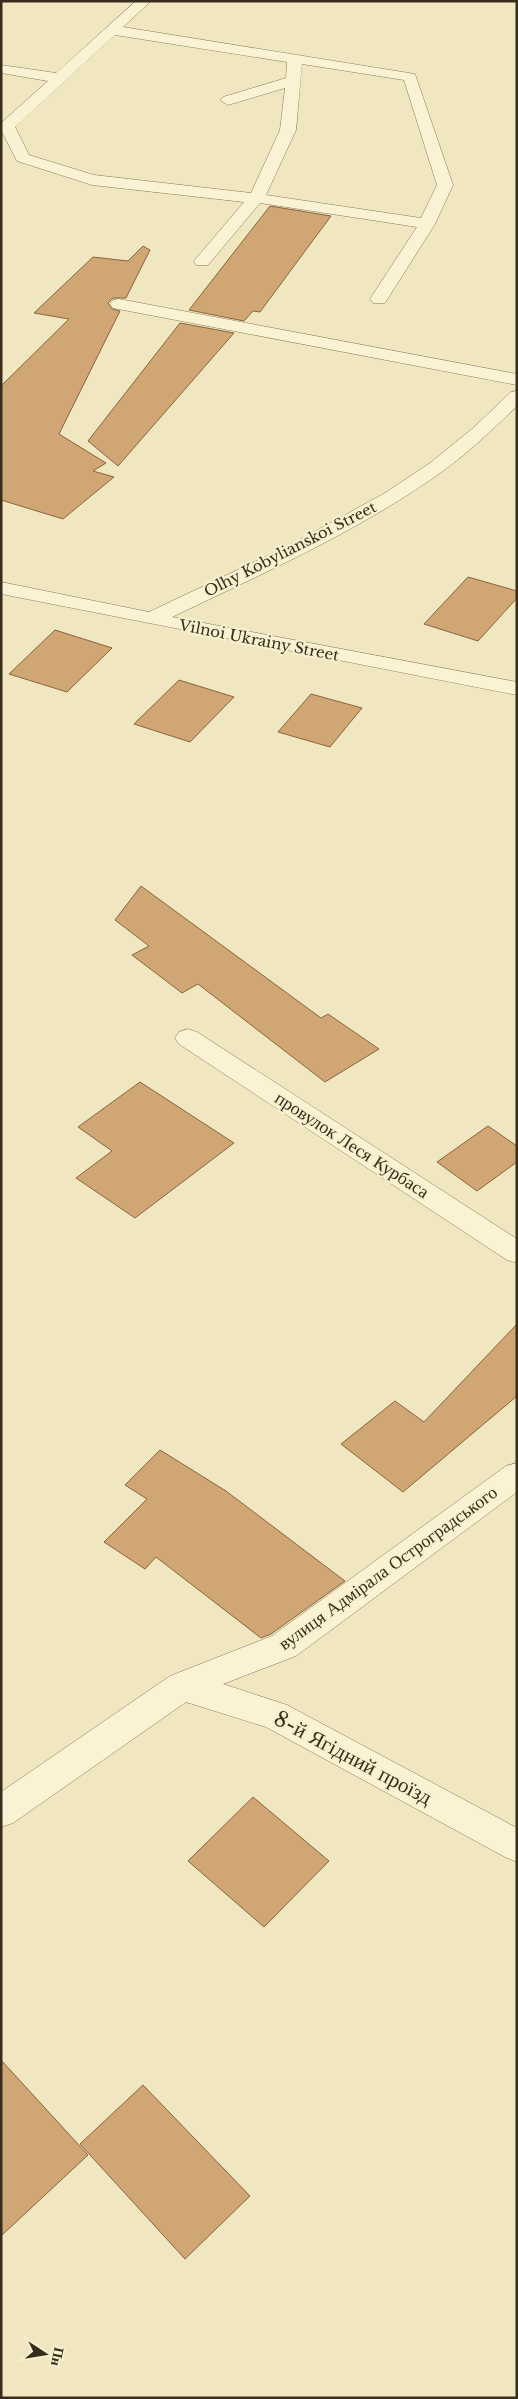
<svg xmlns="http://www.w3.org/2000/svg" width="518" height="2399" font-family="'Libre Baskerville',serif">
<style>
.building{fill:#cfa674;stroke:#89653c}
.lines{fill:none;stroke-linecap:round;stroke-linejoin:round}
.service-casing{stroke:#897857;stroke-width:1}
.minor-casing{stroke:#897857;stroke-width:1}
.service{fill:#faf3d3;fill-rule:evenodd}
.minor{fill:#faf3d3;fill-rule:evenodd}
.labels{text-anchor:middle;dominant-baseline:central;stroke-width:4.5;stroke-linejoin:round;paint-order:stroke}
.far-street-label{font-size:15px;fill:#382d1c;stroke:#f7f0cf}
.street-label{font-size:18px;fill:#382d1c;stroke:#f7f0cf}
.near-street-label{font-size:21px;fill:#382d1c;stroke:#f7f0cf}
</style>
<rect width="100%" height="100%" fill="#f0e7c0"/>
<!-- building -->
<g class="building">
<polygon points="270,206 331,216 260,312 253,311 244,321 189,310"/>
<polygon points="143,246 150,250 126,298 113,298 108,303 112,309 120,311 59,434 106,463 93,471 114,477 63,519 1,500 1,386 69,319 34,313 93,257 128,261"/>
<polygon points="180,323 234,333 118,466 88,441"/>
<polygon points="468,577 517,591 517,598 478,641 424,624"/>
<polygon points="55,630 112,648 67,692 9,674"/>
<polygon points="179,680 234,697 190,742 134,724"/>
<polygon points="311,694 362,708 330,747 278,732"/>
<polygon points="141,886 321,1018 328,1014 379,1049 325,1082 198,984 182,993 132,955 149,946 115,920"/>
<polygon points="140,1082 234,1143 135,1218 76,1178 112,1151 78,1127"/>
<polygon points="488,1126 517,1146 517,1162 477,1191 437,1162"/>
<polygon points="517,1324 517,1396 403,1492 341,1444 395,1401 424,1422"/>
<polygon points="160,1450 226,1491 345,1581 271,1634 261,1638 156,1557 145,1569 104,1542 147,1499 125,1485"/>
<polygon points="253,1797 329,1861 264,1927 188,1861"/>
<polygon points="1,2060 88,2155 1,2236"/>
<polygon points="143,2085 250,2196 185,2259 80,2144"/>
</g>
<g class="lines">
<defs>
<g id="service">
<path d="M136,1H151L123,27L415,74L453,185L435,224L385,303H373L370,299L417,227L260,203L208,265H196L194,261L244,202L92,185L17,161L1,130V123L48,81L1,73V65L56,73ZM115,35L287,62L286,78L223,97L220,100L228,105L285,88L280,130L251,193L94,175L29,155L15,127ZM302,64L404,80L437,185L421,218L266,195L296,130Z"/>
<polygon points="119,299 517,374 517,385 113,308 110,304 113,300"/>
</g>
<g id="minor">
<path d="M517,391V406C493,429 469,452 443,471C359,531 264,573 172,617L517,682V695L1,594V582L149,612L290,545L385,493L430,463L472,429L511,392Z"/>
<polygon points="188,1029 197,1032 517,1239 517,1263 507,1260 179,1044 175,1038 179,1032"/>
<polygon points="517,1463 517,1492 296,1656 223,1684 287,1705 517,1828 517,1862 505,1857 266,1727 186,1702 13,1823 1,1827 1,1792 170,1676 272,1636 506,1466"/>
</g>
</defs>
<!-- service casing -->
<use href="#service" class="service-casing"/>
<!-- minor casing -->
<use href="#minor" class="minor-casing"/>
<!-- service -->
<use href="#service" class="service"/>
<!-- minor -->
<use href="#minor" class="minor"/>
</g>
<g class="labels">
<!-- far-street labels -->
<g class="far-street-label">
<text transform="translate(290 549) rotate(-27)">Olhy Kobylianskoi Street</text>
<text transform="translate(259 640) rotate(11)">Vilnoi Ukrainy Street</text>
</g>
<!-- street labels -->
<g class="street-label">
<text transform="translate(352 1145) rotate(33)">провулок Леся Курбаса</text>
<text transform="translate(388 1568) rotate(-36)">вулиця Адмірала Остроградського</text>
</g>
<!-- near-street labels -->
<g class="near-street-label">
<text transform="translate(353 1758) rotate(28)">8-й Ягідний проїзд</text>
</g>
</g>
<!-- border -->
<rect width="518" height="2399" fill="none" stroke="#382d1c" stroke-width="5"/>
<!-- north arrow -->
<g transform="translate(45 2354) rotate(102)" stroke="#f7f0cf" stroke-width="4" paint-order="stroke">
<path d="M0-4L9 19L0 12L-9 19Z" fill="#382d1c"/>
<text y="-8" font-size="14" font-weight="bold" text-anchor="middle" fill="#382d1c">Пн</text>
</g>
</svg>
